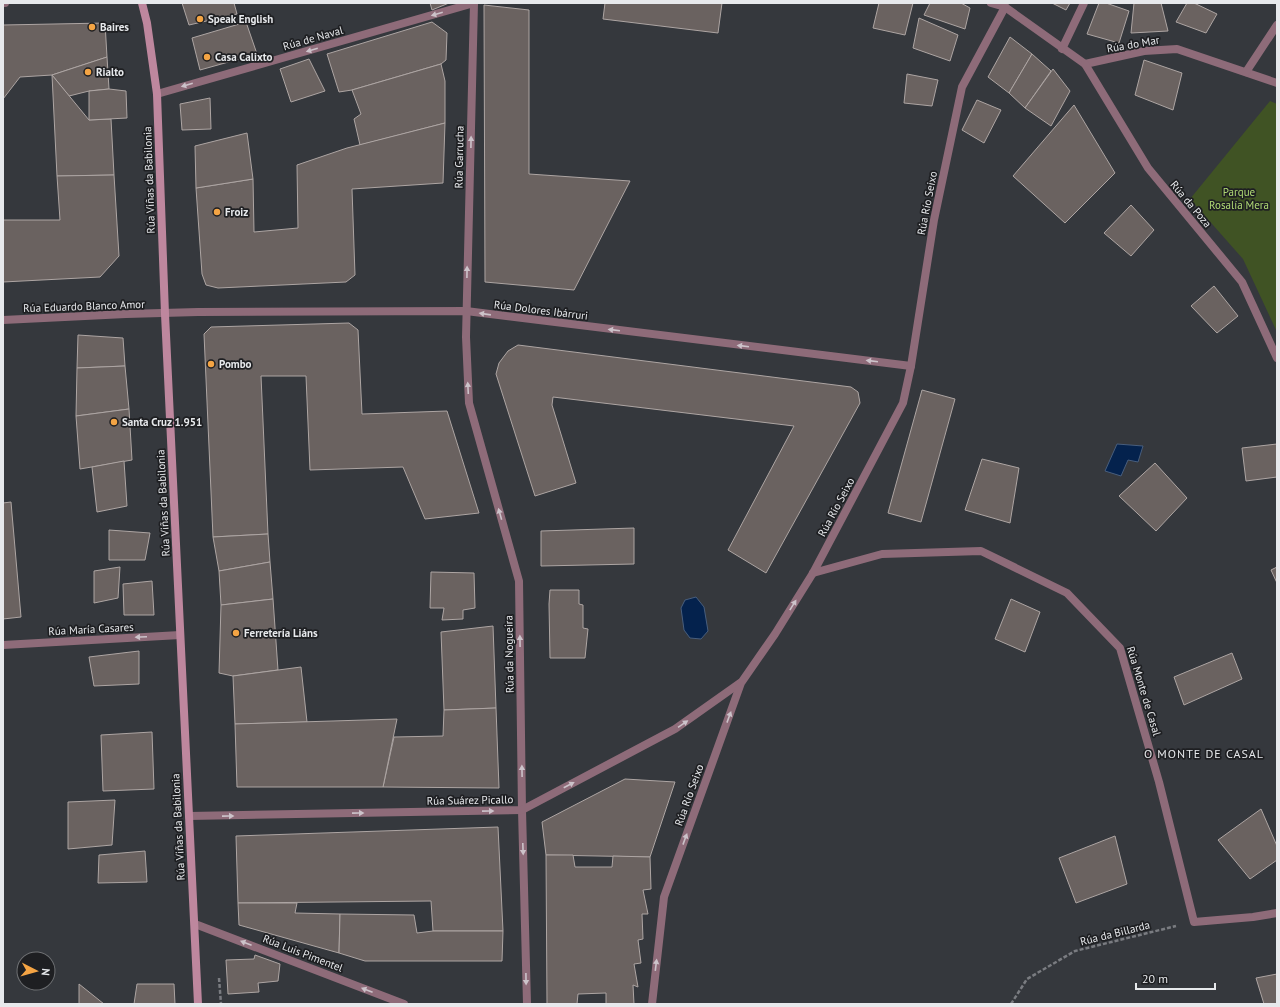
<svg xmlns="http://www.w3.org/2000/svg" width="1280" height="1007" font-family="'PT Sans',sans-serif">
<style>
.green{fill:#405324}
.water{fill:#04224d;stroke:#485e7d}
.building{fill:#6a6260;stroke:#ada5a3}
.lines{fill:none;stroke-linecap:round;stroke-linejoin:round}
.path{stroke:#7a7c81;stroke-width:2.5;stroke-dasharray:4 2;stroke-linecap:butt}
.service{stroke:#8e6b79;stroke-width:8}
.minor{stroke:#8e6b79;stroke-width:8}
.secondary{stroke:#be879e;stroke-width:8}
.oneway{fill:#ccc3ca}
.poi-dot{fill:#f4a444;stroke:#1e1f22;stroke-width:1.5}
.labels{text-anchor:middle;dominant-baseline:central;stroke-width:3.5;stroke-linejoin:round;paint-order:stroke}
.poi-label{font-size:11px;font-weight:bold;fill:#e7e9ec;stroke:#1e1f22;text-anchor:start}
.street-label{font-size:11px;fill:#e7e9ec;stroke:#1e1f22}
.park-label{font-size:11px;fill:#b1db75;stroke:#1e1f22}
.neighbourhood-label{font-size:12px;letter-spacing:1px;fill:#e7e9ec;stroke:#1e1f22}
</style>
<rect width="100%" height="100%" fill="#35383d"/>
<!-- green -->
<polygon class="green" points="1270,101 1277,104 1277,332 1243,259 1190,199"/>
<!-- water -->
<g class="water">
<polygon points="1117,444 1143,446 1138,462 1128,460 1121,476 1105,471"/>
<polygon points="696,597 704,607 708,631 701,639 690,638 684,630 681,608 685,600"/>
</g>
<!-- building -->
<g class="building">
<polygon points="182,3 234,3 237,14 189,25"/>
<polygon points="430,3 449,3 432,10"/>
<polygon points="605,3 722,3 718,33 603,19"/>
<polygon points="879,3 913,3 905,35 873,28"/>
<polygon points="930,3 961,3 970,8 965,29 924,15"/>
<polygon points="1052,3 1070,3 1066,10"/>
<polygon points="1099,3 1106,3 1129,11 1119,43 1087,34"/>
<polygon points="1134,3 1161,3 1168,31 1131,33"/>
<polygon points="1187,3 1194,3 1217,14 1206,33 1176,22"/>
<polygon points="484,5 529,10 529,174 630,181 574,290 485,282"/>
<polygon points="919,18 958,35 950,61 913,48"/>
<polygon points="246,22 257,54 200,70 192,38"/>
<polygon points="432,22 447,33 446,60 441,64 352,90 339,92 327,54"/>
<polygon points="105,23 107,57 52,75 20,77 3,99 3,25"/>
<polygon points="1010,37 1032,54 1009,93 988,77"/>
<polygon points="1032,54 1051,71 1025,108 1009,93"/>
<polygon points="107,57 109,89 89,91 69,96 52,75"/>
<polygon points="309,59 325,91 291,102 280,69"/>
<polygon points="1144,60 1182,73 1173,110 1135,95"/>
<polygon points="441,64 445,81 445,123 360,145 354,119 361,114 352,90"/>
<polygon points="1053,69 1070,91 1051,126 1025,108"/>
<polygon points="907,74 938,80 932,106 904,103"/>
<polygon points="52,75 89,120 111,119 114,175 57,176"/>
<polygon points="109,89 126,91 127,118 89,120 89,91"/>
<polygon points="210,98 211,129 182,130 180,104"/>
<polygon points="977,100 1001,110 984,143 962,130"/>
<polygon points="1074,105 1115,173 1065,223 1013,176"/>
<polygon points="445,123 443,183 352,189 355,275 346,282 218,288 206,285 202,274 196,188 253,179 254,232 298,228 297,165 347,148"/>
<polygon points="247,133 253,179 196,188 195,146"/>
<polygon points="114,175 119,256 100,277 3,282 3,220 60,220 57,176"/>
<polygon points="1131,205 1154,230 1131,256 1104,233"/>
<polygon points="1214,286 1238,316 1217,333 1191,306"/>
<polygon points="349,323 358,330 362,414 447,411 479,513 425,519 403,467 310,470 306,376 261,376 268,534 213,537 204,334 211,327"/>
<polygon points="78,335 123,338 125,366 77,368"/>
<polygon points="518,345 851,387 858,392 860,403 766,573 728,550 794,426 553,397 552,405 576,483 535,496 496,374 499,363 508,351"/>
<polygon points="125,366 129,409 76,416 77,368"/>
<polygon points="922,390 955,399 921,522 888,513"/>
<polygon points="129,409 132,460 80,469 76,416"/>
<polygon points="1277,444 1277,477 1246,481 1242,448"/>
<polygon points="982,459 1019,468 1010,523 965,510"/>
<polygon points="124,461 127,506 97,512 92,467"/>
<polygon points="1155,463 1187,498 1156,531 1119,496"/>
<polygon points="11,502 21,617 3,619 3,503"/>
<polygon points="634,528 634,564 541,566 541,531"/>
<polygon points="109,530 150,533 145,560 109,560"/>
<polygon points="268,534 270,562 219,571 213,537"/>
<polygon points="270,562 273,599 221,605 219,571"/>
<polygon points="120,567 118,598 94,603 94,571"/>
<polygon points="1277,567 1277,583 1271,570"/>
<polygon points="431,572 474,573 475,608 463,610 463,619 442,620 444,608 430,608"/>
<polygon points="152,581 154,615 124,615 123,584"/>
<polygon points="550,590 579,590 579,604 583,605 583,628 588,629 585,658 550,658 549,604"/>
<polygon points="273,599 278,670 233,676 219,673 221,605"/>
<polygon points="1011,599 1040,612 1025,652 995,639"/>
<polygon points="493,626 496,708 444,710 441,632"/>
<polygon points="139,651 139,684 94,686 89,657"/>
<polygon points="1232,653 1242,679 1184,705 1174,677"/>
<polygon points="301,667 307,722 235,724 233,676"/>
<polygon points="496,708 499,788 383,787 394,737 443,736 444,710"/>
<polygon points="397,719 383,787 237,787 235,724"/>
<polygon points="152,732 154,789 103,791 101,735"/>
<polygon points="625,779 675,782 650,857 546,855 542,822"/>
<polygon points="115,800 112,845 68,849 68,802"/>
<polygon points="1261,809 1277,846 1277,860 1250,879 1218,840"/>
<polygon points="498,827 503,931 433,931 431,901 238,903 236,836"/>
<polygon points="1115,836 1127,884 1076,903 1059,858"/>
<polygon points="145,851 147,882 98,883 99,855"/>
<polygon points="546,855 573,855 575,867 612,867 613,856 650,857 651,889 643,890 648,914 642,914 643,939 638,940 641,963 634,964 638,987 633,985 634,1004 606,1004 606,993 578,994 577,1004 547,1004"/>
<polygon points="238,903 297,903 295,913 340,914 339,953 239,925"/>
<polygon points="340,914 414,915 417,933 433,931 503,931 502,961 365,961 339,953"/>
<polygon points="255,955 280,964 278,981 258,983 259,992 228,994 226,960 254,959"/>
<polygon points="1277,974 1277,1004 1264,1004 1256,978"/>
<polygon points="79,984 104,1004 79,1004"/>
<polygon points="137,984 174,984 175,1004 134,1004"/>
</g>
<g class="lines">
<!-- path -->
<g class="path">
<polyline points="219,978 221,1004"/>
<polyline points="1011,1004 1027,979 1075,951 1176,926"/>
</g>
<!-- service -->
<polyline class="service" points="991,3 1005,7"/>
<!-- minor -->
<g class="minor">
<polyline points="3,3 5,3"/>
<polyline points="474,3 466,337 469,403 519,581 522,810 527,1004"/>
<polyline points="1004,3 1005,7 1085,64 1144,51 1177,49 1277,83"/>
<polyline points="1062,49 1084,3"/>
<polyline points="1085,64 1148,168 1242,282 1277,358"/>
<polyline points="1246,72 1277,25"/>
<polyline points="157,94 474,3"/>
<polyline points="3,320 126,314 198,312 466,311 911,366"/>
<polyline points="813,573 882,554 981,551 1067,593 1120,648 1159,782 1194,922 1253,917 1277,913"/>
<polyline points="3,645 180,635"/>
<polyline points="189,816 522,810 675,729 740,683"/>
<polyline points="195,924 404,1004"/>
<polyline points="652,1004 664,897 741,683 775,634 813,573 903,403 911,366 934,220 962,87 1005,7"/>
</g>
<!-- secondary -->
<polyline class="secondary" points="142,3 147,23 157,94 165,314 198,1004"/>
</g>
<!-- one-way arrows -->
<defs><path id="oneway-solid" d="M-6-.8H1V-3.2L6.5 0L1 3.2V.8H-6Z"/></defs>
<g class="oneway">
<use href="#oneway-solid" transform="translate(437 14) rotate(164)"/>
<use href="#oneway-solid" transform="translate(312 50) rotate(164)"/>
<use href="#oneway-solid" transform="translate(187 85) rotate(164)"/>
<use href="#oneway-solid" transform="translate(471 142) rotate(-89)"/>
<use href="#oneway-solid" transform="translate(467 272) rotate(-89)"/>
<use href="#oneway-solid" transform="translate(485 314) rotate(-172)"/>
<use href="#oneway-solid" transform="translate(614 330) rotate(-173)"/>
<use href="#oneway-solid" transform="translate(743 346) rotate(-173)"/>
<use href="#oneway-solid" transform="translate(872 361) rotate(-173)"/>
<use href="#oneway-solid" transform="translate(468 388) rotate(-93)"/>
<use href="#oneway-solid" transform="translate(500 514) rotate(-106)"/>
<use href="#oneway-solid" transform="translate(793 605) rotate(-58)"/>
<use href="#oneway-solid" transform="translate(141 637) rotate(177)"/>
<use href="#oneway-solid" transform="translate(520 641) rotate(-91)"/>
<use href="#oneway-solid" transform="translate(729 717) rotate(-70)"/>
<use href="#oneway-solid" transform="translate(683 724) rotate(-34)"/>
<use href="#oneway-solid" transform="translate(522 771) rotate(-91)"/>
<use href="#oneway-solid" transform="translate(569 785) rotate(-28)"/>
<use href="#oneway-solid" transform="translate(488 811) rotate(-1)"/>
<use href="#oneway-solid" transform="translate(358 813) rotate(-1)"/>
<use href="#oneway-solid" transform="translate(228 816) rotate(-1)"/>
<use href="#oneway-solid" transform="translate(685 839) rotate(-70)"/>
<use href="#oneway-solid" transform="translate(523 849) rotate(88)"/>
<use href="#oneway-solid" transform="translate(246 943) rotate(-159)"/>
<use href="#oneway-solid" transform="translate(656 965) rotate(-83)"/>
<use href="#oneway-solid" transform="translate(526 979) rotate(89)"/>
<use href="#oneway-solid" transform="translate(367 990) rotate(-159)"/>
</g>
<!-- markers -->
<g class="poi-dot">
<circle cx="200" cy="19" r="4"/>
<circle cx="92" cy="27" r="4"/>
<circle cx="207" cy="57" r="4"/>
<circle cx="88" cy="72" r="4"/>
<circle cx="217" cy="212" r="4"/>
<circle cx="211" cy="364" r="4"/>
<circle cx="114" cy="422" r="4"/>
<circle cx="236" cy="633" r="4"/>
</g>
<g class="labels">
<!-- poi labels -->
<g class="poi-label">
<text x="208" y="19">Speak English</text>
<text x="100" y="27">Baires</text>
<text x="215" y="57">Casa Calixto</text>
<text x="96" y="72">Rialto</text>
<text x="225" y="212">Froiz</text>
<text x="219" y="364">Pombo</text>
<text x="122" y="422">Santa Cruz 1.951</text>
<text x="244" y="633">Ferretería Liáns</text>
</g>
<!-- street labels -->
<g class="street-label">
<text transform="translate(313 38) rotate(-16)">Rúa de Naval</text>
<text transform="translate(1133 44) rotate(-10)">Rúa do Mar</text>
<text transform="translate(459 157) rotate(-89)">Rúa Garrucha</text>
<text transform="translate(149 180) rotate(-92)">Rúa Viñas da Babilonia</text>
<text transform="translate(927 203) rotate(-79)">Rúa Río Seixo</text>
<text transform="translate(1191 204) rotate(50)">Rúa da Poza</text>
<text transform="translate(84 306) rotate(-2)">Rúa Eduardo Blanco Amor</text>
<text transform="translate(541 310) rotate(7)">Rúa Dolores Ibárruri</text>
<text transform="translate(163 503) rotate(-93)">Rúa Viñas da Babilonia</text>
<text transform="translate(836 507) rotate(-62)">Rúa Río Seixo</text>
<text transform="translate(91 629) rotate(-3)">Rúa María Casares</text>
<text transform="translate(509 654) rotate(-91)">Rúa da Nogueira</text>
<text transform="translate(1144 691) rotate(73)">Rúa Monte de Casal</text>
<text transform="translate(689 795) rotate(-70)">Rúa Río Seixo</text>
<text transform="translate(470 800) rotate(-1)">Rúa Suárez Picallo</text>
<text transform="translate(178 827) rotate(-93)">Rúa Viñas da Babilonia</text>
<text transform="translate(1115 933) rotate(-14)">Rúa da Billarda</text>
<text transform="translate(303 953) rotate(21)">Rúa Luis Pimentel</text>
</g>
<!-- park labels -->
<g class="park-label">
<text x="1239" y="192">Parque<tspan x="1239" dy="13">Rosalía Mera</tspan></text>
</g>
<!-- neighbourhood labels -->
<g class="neighbourhood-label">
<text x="1204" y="753">O MONTE DE CASAL</text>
</g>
</g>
<!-- border -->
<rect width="1280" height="1007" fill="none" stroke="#e7e9ec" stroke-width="8"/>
<!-- north arrow -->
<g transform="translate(36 971) rotate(96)"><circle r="19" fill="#1e1f22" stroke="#6e7073"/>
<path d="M0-3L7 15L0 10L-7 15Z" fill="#f4a444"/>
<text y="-6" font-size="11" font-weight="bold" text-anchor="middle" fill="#e7e9ec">N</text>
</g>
<!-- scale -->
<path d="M1136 983v6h79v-6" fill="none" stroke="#e7e9ec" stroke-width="2"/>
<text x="1142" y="983" font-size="12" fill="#e7e9ec" stroke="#1e1f22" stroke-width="3" paint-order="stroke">20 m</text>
</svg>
